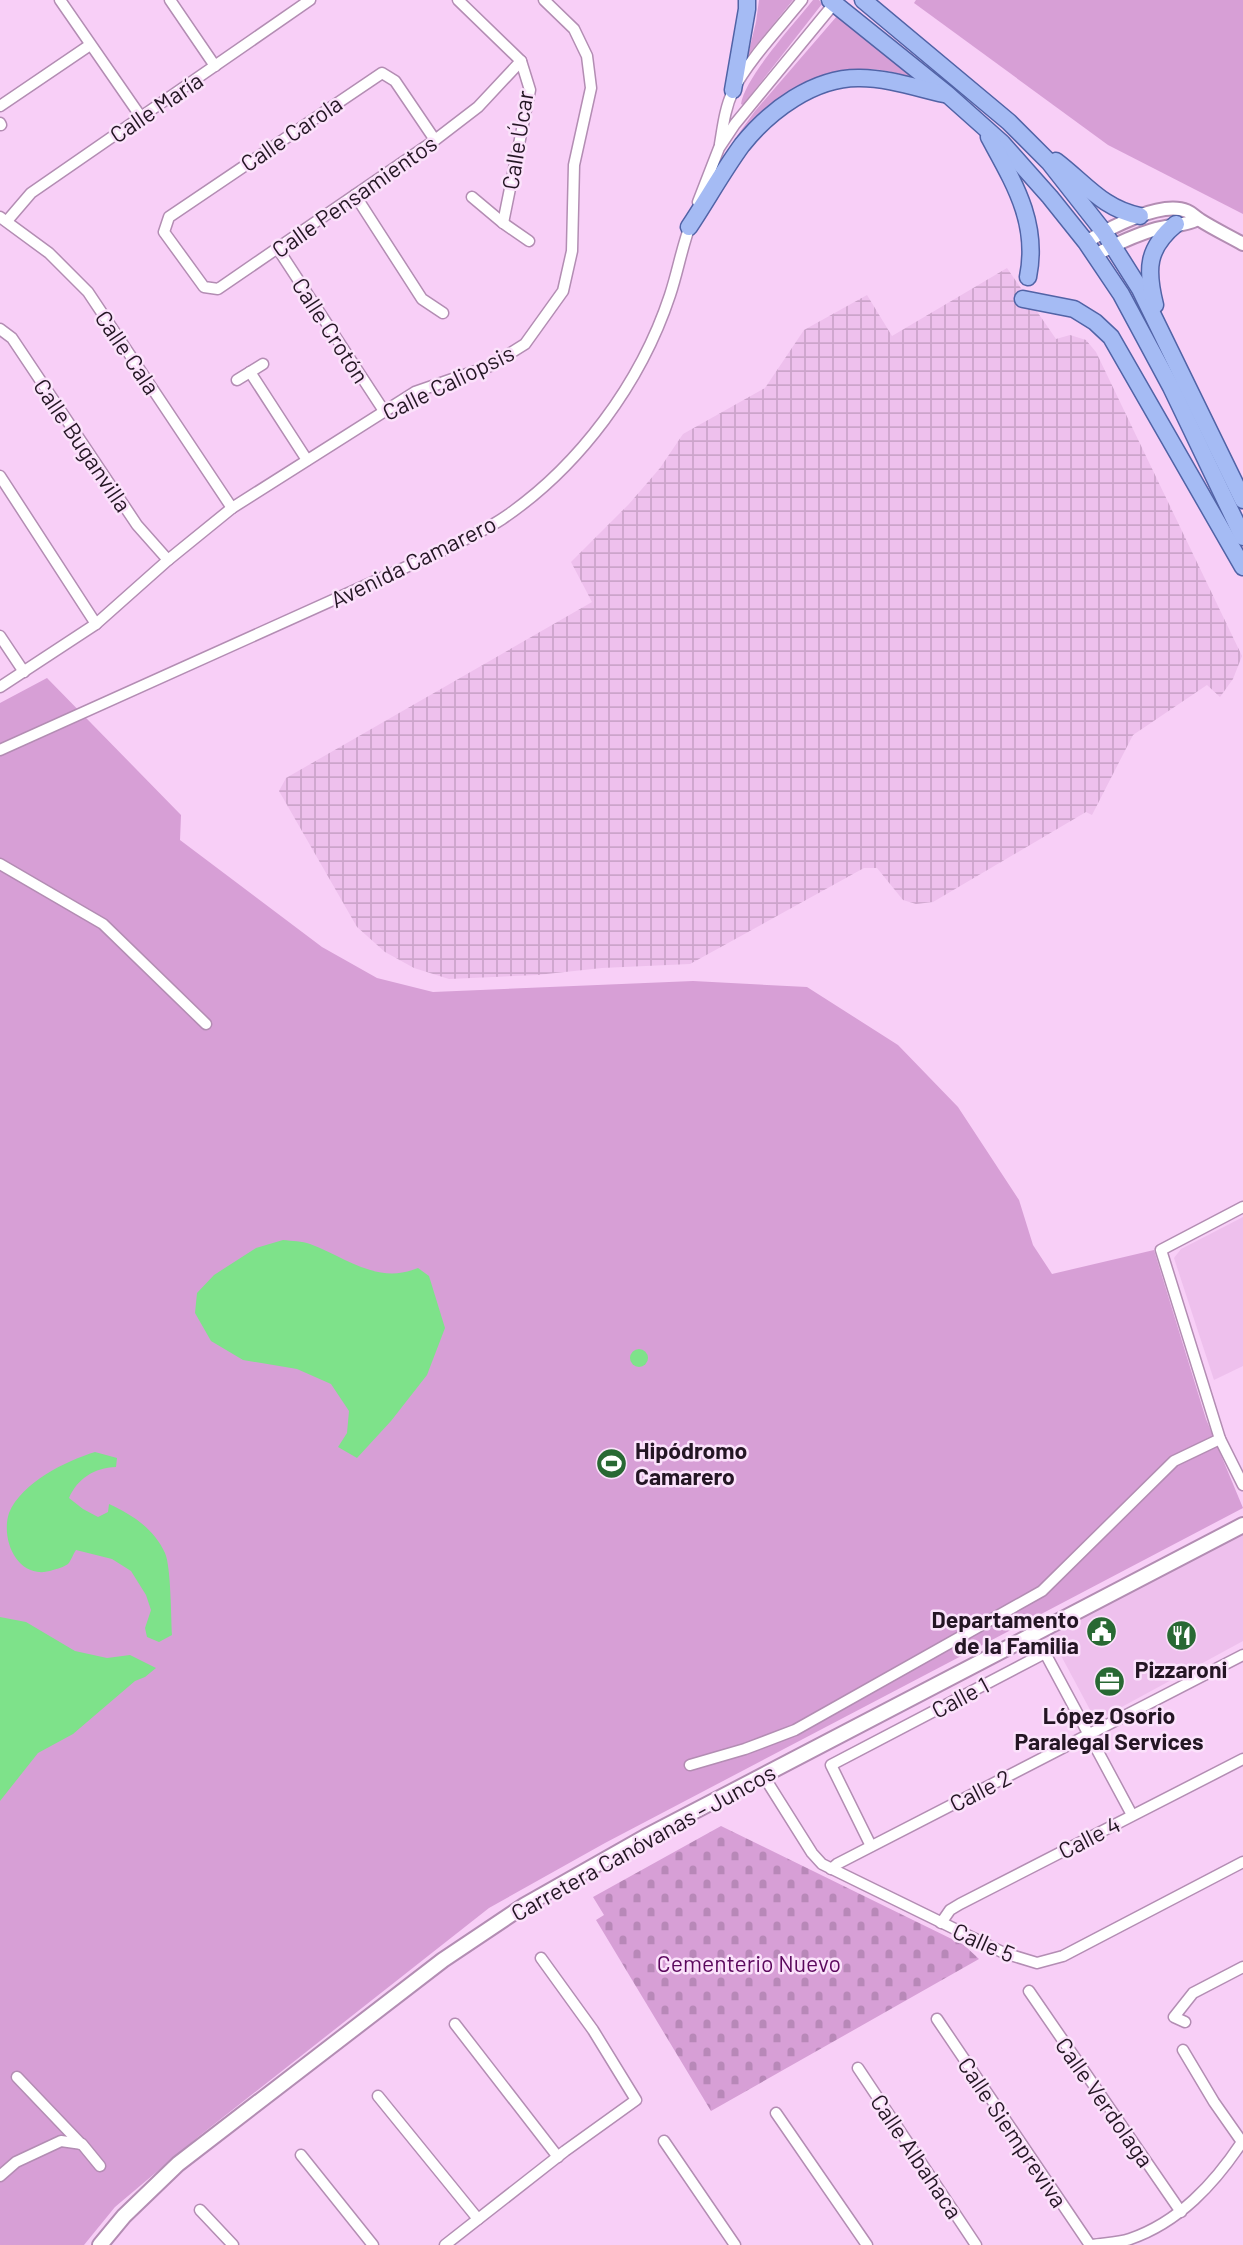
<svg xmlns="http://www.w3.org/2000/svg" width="1243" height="2245" font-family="Barlow,sans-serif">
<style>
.built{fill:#eec0ed}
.industrial{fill:url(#industrial-grid)}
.grass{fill:#d79fd6}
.cemetery{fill:url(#cemetery-stones)}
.water{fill:#7ee28a}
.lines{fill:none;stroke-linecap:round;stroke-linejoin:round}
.minor-casing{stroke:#b38db3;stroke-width:13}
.tertiary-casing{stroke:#b38db3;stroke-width:16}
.secondary-casing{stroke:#b38db3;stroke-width:18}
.primary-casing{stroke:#5163a6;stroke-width:19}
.minor{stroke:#fff;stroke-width:10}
.tertiary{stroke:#fff;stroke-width:12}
.secondary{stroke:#fff;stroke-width:14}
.primary{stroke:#a5bbf4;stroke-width:16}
.labels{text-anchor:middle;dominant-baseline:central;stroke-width:5;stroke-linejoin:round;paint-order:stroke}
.street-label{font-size:23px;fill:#241624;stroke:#fbe2fb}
.poi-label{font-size:23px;font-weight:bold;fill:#241624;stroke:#fbe2fb}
.park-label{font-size:23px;fill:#5b085d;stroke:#fbe2fb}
</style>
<defs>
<pattern id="industrial-grid" width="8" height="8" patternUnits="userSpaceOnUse" patternTransform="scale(1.75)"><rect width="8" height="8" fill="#eec0ed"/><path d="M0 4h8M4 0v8" fill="none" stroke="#cca4cb"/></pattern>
<pattern id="cemetery-stones" width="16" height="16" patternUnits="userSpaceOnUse" patternTransform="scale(1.75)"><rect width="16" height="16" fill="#d79fd6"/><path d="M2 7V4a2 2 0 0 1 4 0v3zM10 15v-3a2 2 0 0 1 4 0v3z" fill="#b888b8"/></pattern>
</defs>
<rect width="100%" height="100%" fill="#f8cff7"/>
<!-- built -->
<g class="built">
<polygon points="1243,1217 1243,1366 1214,1380 1174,1258 1181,1249"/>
<polygon points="1243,1529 1243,1641 1096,1721 1050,1635"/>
</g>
<!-- industrial -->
<polygon class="industrial" points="1007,268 1056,339 1070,335 1086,340 1096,352 1242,656 1233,679 1220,697 1207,685 1133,735 1092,815 1086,812 933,902 916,904 903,900 877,868 864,868 690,964 602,968 537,975 449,979 414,968 385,952 357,927 279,791 286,778 592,602 571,562 629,504 660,468 683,434 765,388 804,330 867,295 892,336"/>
<!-- grass -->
<g class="grass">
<polygon points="759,0 793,0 748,55 756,22"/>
<path d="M813,0H819L822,4L743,105L741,104C745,77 794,24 813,0Z"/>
<polygon points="916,0 1243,0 1243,214 1108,145 914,3"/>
<path d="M837,16L915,76L912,78C835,49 793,95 738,140L737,136L755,111Z"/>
<polygon points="47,678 181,815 180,840 322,947 377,978 433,992 693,981 807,987 898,1045 958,1107 1019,1200 1033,1245 1052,1274 1154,1250 1206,1419 1243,1508 605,1843 489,1908 198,2137 115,2207 84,2245 0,2245 0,703"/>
</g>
<!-- cemetery -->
<polygon class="cemetery" points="721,1826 964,1945 979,1959 711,2111 596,1920 604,1915 593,1897"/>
<!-- water -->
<g class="water">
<path d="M283,1240C292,1241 302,1241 310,1244C347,1258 378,1285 418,1268L429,1276L445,1328L427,1375L391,1421L357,1458L338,1447L347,1433L349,1411L331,1384L297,1369L243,1360L211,1341L195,1313L197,1293L214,1275L256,1248Z"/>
<circle cx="639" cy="1358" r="9"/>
<path d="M95,1452L117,1458L116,1467C94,1468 78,1478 69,1498L83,1509L98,1517L108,1512L109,1504C133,1515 154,1529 165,1553C171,1566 171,1618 172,1635L159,1642L147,1637L145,1628L151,1610L146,1595L131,1571L112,1559L76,1550C73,1554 71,1561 68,1564C64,1567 57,1569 53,1570C19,1582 0,1541 9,1513C22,1482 66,1461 95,1452Z"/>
<polygon points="0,1617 26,1622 75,1651 107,1658 130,1655 156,1668 145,1677 135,1681 73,1734 38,1753 0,1801"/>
</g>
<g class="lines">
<defs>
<g id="minor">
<polyline points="60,0 141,117"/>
<polyline points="170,0 215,66"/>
<polyline points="458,0 521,61 530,90 503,223"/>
<polyline points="0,106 90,45"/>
<polyline points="0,123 1,125"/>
<polyline points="435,140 395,81 382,73 169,217 164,232 204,287 218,289 435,140 478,107 521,61"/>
<path d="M720,144C723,126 725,108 733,91C746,63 782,25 802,0"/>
<polyline points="355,195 422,299 443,313"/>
<polyline points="472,197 503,223 529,241"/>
<polyline points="698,202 719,148 735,124 837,0"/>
<polyline points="0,217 49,253 88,292 232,508"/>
<polyline points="7,221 31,193 310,0"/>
<polyline points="278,249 384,411"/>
<polyline points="0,329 12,338 137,525 168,560"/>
<polyline points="250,372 307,460"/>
<polyline points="237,380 263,364"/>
<polyline points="0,476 96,624"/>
<polyline points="0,636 24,672"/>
<polyline points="0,687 96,624 168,560 232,508 415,392 490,366 525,344 563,291 572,251 574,165 591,88 587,56 574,29 544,0"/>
<path d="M0,750L455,545C470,536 487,529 502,519C579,467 641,383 670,295C678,271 682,246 691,223"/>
<polyline points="0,864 103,924 206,1024"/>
<polyline points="1243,1207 1161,1250 1220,1439 1243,1485"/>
<polyline points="690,1765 745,1749 795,1730 1042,1591 1174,1461 1220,1439"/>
<polyline points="763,1775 812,1853 822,1864 1004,1953 1037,1963 1063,1956 1243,1862"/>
<polyline points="871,1846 831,1765 1045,1653 1132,1815"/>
<polyline points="831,1869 837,1864 1243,1655"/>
<polyline points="941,1923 950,1910 960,1904 1243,1759"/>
<polyline points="1029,1991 1181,2212"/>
<polyline points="937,2019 1090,2245"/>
<polyline points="1185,2022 1174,2017 1193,1993 1243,1967"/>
<polyline points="455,2024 558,2157"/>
<polyline points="858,2068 976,2245"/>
<polyline points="17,2077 81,2144"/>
<polyline points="378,2096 478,2219"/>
<polyline points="776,2113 867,2245"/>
<polyline points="664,2141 735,2245"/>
<polyline points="301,2155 373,2245"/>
<polyline points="0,2176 16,2162 61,2141 82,2144 100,2166"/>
<polyline points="200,2210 233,2245"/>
<polyline points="445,2245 565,2151 636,2100 593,2030 541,1958"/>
<path d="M1092,2245C1104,2243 1118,2243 1130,2239C1179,2222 1214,2184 1242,2142L1214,2102L1183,2050"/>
</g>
<g id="tertiary">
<path d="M1086,242C1108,229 1161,200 1187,211C1192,213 1195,217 1200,220C1214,229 1229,236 1243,244"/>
<path d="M1095,255C1114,245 1135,235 1156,229C1170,225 1185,226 1198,219"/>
</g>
<polyline id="secondary" points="100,2245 124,2216 178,2164 443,1960 525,1905 645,1837 1243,1525"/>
<g id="primary">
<polyline points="830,0 947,94 1002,143 1050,197 1086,242 1121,294 1171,387 1243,537"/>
<polyline points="863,0 1009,122 1049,162 1104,232 1140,289 1243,500"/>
<polyline points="733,90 747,9 747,0"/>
<path d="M989,137C1014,183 1039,223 1028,277"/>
<path d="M1056,161C1085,183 1103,209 1140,216"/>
<path d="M689,227C707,200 723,171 742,145C769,111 814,77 860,78C888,78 917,88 944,94"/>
<polyline points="1023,299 1074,309 1095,322 1111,337 1243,567"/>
<path d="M1155,305C1146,269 1147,248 1176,224"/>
</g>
</defs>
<!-- minor casing -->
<use href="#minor" class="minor-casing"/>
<!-- tertiary casing -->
<use href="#tertiary" class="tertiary-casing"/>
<!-- secondary casing -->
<use href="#secondary" class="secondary-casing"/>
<!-- primary casing -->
<use href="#primary" class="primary-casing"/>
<!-- minor -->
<use href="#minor" class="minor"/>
<!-- tertiary -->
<use href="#tertiary" class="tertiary"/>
<!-- secondary -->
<use href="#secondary" class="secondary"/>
<!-- primary -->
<use href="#primary" class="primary"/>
</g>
<!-- icons -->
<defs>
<symbol id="stadium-disc" viewBox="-11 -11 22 22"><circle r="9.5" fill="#286933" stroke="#fbe2fb"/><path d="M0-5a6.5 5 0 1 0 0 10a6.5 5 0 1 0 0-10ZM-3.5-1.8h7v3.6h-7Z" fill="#fff"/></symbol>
<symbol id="civic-disc" viewBox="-11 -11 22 22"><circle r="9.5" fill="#286933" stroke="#fbe2fb"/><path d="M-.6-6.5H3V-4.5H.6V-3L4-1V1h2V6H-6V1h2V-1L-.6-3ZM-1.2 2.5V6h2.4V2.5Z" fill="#fff"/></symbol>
<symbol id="restaurant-disc" viewBox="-11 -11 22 22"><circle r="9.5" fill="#286933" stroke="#fbe2fb"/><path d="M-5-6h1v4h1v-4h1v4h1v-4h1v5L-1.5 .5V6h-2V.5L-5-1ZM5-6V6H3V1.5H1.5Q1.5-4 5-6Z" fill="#fff"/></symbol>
<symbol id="office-disc" viewBox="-11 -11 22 22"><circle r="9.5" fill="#286933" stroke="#fbe2fb"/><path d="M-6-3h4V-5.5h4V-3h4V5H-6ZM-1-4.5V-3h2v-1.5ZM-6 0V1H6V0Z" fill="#fff"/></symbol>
</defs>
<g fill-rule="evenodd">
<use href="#stadium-disc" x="594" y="1446" width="35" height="35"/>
<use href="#civic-disc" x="1084" y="1614" width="35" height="35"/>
<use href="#restaurant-disc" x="1164" y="1618" width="35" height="35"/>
<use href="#office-disc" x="1092" y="1664" width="35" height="35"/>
</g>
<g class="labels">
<!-- street labels -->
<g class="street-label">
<text transform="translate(156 107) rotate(-34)">Calle María</text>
<text transform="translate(291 133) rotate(-34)">Calle Carola</text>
<text transform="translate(517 140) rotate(-81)">Calle Úcar</text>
<text transform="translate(354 196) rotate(-35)">Calle Pensamientos</text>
<text transform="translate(331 330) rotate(57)">Calle Crotón</text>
<text transform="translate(128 352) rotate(56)">Calle Cala</text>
<text transform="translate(448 382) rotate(-26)">Calle Caliopsis</text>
<text transform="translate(83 445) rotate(56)">Calle Buganvilla</text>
<text transform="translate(413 561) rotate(-26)">Avenida Camarero</text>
<text transform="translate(960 1697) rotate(-28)">Calle 1</text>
<text transform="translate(980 1790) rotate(-27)">Calle 2</text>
<text transform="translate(1089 1837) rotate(-27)">Calle 4</text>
<text transform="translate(643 1842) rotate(-29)">Carretera Canóvanas - Juncos</text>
<text transform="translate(984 1942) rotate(24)">Calle 5</text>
<text transform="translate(1105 2102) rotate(55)">Calle Verdolaga</text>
<text transform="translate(1013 2132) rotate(56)">Calle Siempreviva</text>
<text transform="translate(917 2156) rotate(56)">Calle Albahaca</text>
</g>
<!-- poi labels -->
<g class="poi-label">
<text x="635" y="1450" text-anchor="start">Hipódromo<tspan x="635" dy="26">Camarero</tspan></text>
<text x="1079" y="1619" text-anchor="end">Departamento<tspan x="1079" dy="26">de la Familia</tspan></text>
<text x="1181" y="1669">Pizzaroni</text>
<text x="1109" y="1715">López Osorio<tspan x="1109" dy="26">Paralegal Services</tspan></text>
</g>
<!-- park labels -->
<g class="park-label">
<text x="749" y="1963">Cementerio Nuevo</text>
</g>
</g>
</svg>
